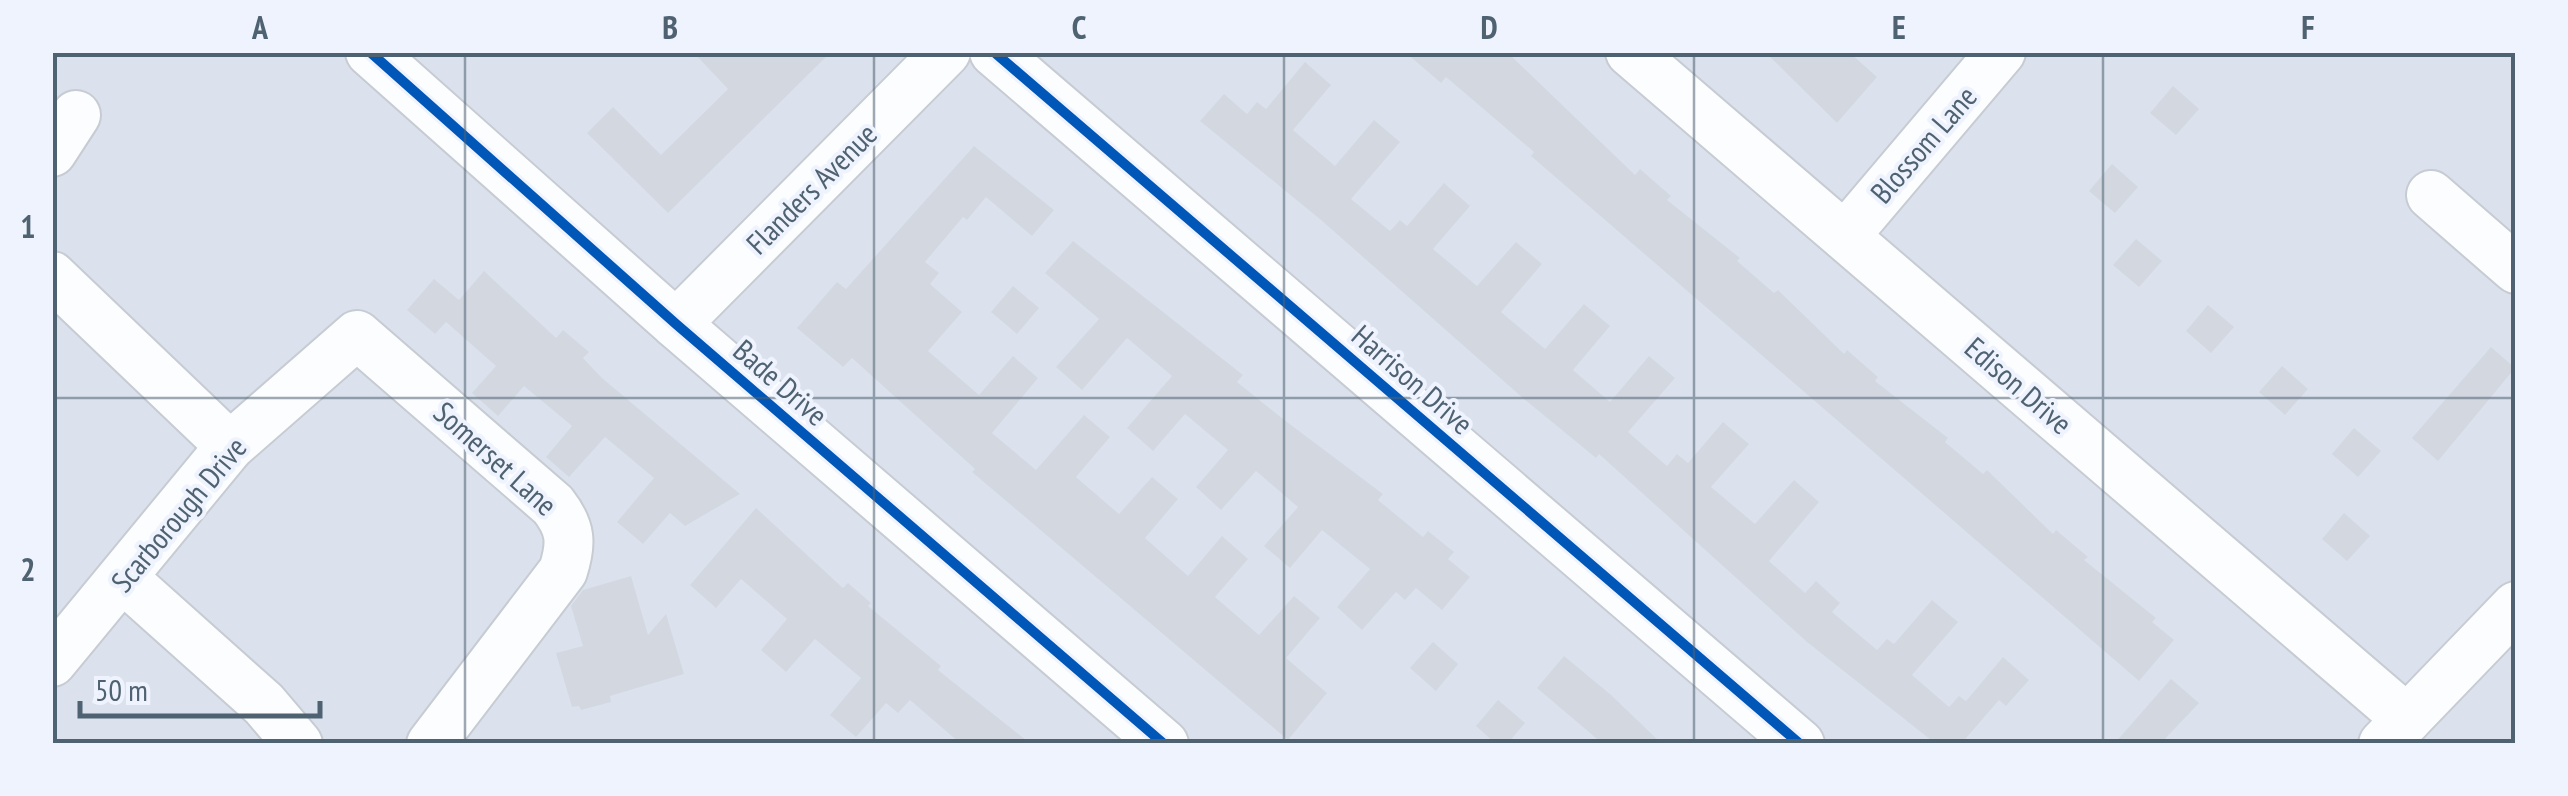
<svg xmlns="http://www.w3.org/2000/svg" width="2568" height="796" font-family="'PT Sans Narrow',sans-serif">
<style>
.residential{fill:#dbe2ee}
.building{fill:#d3d8e0}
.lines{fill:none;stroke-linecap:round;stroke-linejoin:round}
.minor-casing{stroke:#c7cbd2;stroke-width:52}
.minor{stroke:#fcfdfe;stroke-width:48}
.cycleway-casing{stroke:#eff3fd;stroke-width:16}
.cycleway{stroke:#0057b8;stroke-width:10}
.grid{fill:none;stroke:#4f6272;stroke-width:2.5;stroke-opacity:0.55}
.labels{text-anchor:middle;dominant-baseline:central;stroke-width:8;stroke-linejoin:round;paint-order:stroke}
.street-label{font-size:30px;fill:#4f6272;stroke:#eff3fd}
.neatline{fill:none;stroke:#4f6272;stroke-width:4}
.grid-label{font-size:32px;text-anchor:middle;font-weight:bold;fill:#4f6272}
</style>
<rect width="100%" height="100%" fill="#edeff6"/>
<!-- residential -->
<polygon class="residential" points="52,53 2515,53 2515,743 53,743"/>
<!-- building -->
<g class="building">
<polygon points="693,52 831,52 668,213 587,133 613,107 661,155 728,89"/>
<polygon points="1405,52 1507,52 1635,175 1640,169 1671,196 1667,200 1740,258 1737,261 1774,293 1778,290 1844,354 1847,350 1878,377 1875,381 1948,438 1945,442 1983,474 1987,470 2053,534 2056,530 2088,557 2084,560 2156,618 2152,622 2174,640 2139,681 1531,156 1534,152 1446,77 1441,83"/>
<polygon points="1765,52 1849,52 1877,77 1837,123"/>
<polygon points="1305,62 1331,85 1293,130 1335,166 1374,120 1400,142 1351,199 1390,231 1400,220 1407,226 1444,183 1470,206 1433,249 1477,286 1516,242 1542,264 1501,312 1545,349 1584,304 1610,326 1573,370 1610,402 1649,356 1675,378 1628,432 1667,466 1677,454 1688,463 1723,422 1749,444 1711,487 1755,524 1794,480 1819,502 1769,561 1805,593 1816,581 1840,603 1832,612 1877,650 1887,639 1894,644 1932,600 1958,622 1912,675 1949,707 1959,696 1966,701 2003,657 2029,680 2006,706 1999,700 1961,744 1936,744 1807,642 1599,454 1596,458 1524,399 1321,220 1200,121 1224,94 1247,114 1257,102 1266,109"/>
<polygon points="2173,86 2199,109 2176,135 2150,113"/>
<polygon points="974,146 1054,210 1032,236 986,197 967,220 963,217 925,262 939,273 930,284 962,312 928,351 979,395 1013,356 1038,378 992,433 1036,470 1084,415 1110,437 1076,477 1119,514 1152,477 1178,499 1145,538 1188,576 1222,536 1248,559 1215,597 1259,635 1294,596 1320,618 1286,658 1327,693 1288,740 972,472 975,469 852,358 843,367 797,328 837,282 846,289"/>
<polygon points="2112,164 2138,187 2115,213 2089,191"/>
<polygon points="2136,239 2162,261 2139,287 2113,265"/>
<polygon points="1073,241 1243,375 1237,382 1283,419 1383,494 1378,500 1423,537 1428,531 1454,552 1448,559 1470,577 1442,610 1416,588 1405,600 1396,592 1362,630 1337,607 1370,569 1322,530 1290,568 1264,546 1298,507 1256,471 1221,510 1196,487 1228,450 1185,414 1153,451 1127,428 1172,376 1127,338 1082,390 1056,367 1099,319 1045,273"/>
<polygon points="484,271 556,338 563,330 589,352 583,358 602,378 740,494 685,526 670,513 643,544 617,522 654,478 605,437 569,477 546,457 572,426 524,386 498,416 472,393 496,366 446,322 435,334 407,310 434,279 459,300"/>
<polygon points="1013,286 1039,308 1017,334 991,312"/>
<polygon points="2208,305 2234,327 2211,353 2186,331"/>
<polygon points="2491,347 2515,368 2438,461 2412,438"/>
<polygon points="2282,366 2308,389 2285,415 2259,392"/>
<polygon points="2354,428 2381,451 2358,477 2332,454"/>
<polygon points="756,508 843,588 848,583 871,603 868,606 941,666 938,670 1031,744 961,744 910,700 898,713 886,703 856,737 830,715 861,678 815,639 786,672 761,650 787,619 741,579 716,608 690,585"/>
<polygon points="2344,513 2370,536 2347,561 2322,539"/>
<polygon points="631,576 648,635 666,614 684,674 610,696 611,702 581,710 579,706 572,707 556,653 583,646 571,606 583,590"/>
<polygon points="1433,642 1458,664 1436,691 1410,668"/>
<polygon points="1564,656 1611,695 1662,744 1603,744 1537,688"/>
<polygon points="2171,679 2199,703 2160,744 2114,744"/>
<polygon points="1498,700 1525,723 1507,744 1496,744 1476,726"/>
</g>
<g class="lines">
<defs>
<g id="minor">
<polyline points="370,52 676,324 1164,744"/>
<polyline points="994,52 1800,744"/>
<polyline points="1630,52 2407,719"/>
<polyline points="52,152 76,115"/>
<polyline points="2431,195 2516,269"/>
<polyline points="1845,236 2001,52"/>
<polyline points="52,276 230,446"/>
<polyline points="676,324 946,52"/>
<polyline points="124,579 264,704 298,744"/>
<path d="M52,662L230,446L357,335L553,505C571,528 572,543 563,571L431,744"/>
<polyline points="2383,744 2516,606"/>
</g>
</defs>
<!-- minor casing -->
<use href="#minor" class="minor-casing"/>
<!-- minor -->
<use href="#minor" class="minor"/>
<defs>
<g id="cycleway">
<polyline points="370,52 676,324 1164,744"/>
<polyline points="994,52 1800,744"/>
</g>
</defs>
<!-- cycleway casing -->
<use href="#cycleway" class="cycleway-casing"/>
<!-- cycleway -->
<use href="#cycleway" class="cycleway"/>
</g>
<!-- grid -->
<path class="grid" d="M465,52V744M874,52V744M1284,52V744M1694,52V744M2103,52V744M52,398H2516"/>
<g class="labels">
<!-- street labels -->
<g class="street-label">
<text transform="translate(1923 144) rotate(-49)">Blossom Lane</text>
<text transform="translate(811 188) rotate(-45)">Flanders Avenue</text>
<text transform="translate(1413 379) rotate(41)">Harrison Drive</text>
<text transform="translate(781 382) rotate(41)">Bade Drive</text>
<text transform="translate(2019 385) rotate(41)">Edison Drive</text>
<text transform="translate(496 458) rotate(42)">Somerset Lane</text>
<text transform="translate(178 514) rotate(-50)">Scarborough Drive</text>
</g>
</g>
<!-- border -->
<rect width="2568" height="796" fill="none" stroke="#eff3fd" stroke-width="110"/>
<!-- scale -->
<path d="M80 701v15h240v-15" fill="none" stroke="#4f6272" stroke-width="5"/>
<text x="95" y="701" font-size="30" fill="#4f6272" stroke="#eff3fd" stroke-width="8" paint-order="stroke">50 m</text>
<rect x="55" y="55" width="2458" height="686" class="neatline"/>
<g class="grid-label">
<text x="260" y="39">A</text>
<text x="670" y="39">B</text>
<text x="1079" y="39">C</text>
<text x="1489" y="39">D</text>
<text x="1899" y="39">E</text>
<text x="2308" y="39">F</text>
<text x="28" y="238">1</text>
<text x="28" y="581">2</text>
</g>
</svg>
